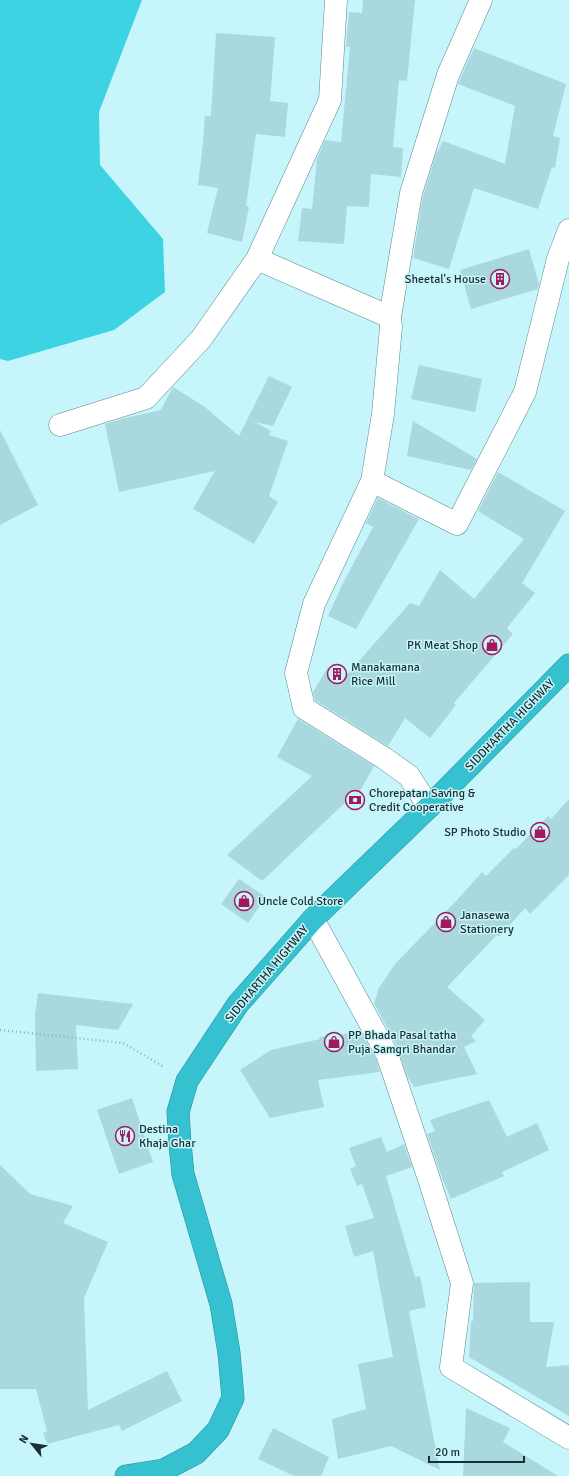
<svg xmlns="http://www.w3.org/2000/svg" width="569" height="1476" font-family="Signika,sans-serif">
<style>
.forest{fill:#3dd3e2}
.building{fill:#a9d8de}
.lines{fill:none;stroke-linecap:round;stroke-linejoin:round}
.minor-casing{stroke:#5b878d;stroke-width:23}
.highway-casing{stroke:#2c8e98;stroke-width:23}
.path{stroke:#8eb5b9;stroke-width:2.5;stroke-dasharray:1 3;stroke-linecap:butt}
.minor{stroke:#fff;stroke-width:22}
.highway{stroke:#35c1d0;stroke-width:22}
.labels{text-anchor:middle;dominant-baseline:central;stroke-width:3;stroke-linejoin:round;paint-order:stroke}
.poi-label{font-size:12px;fill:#1b2e30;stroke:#c6f6fb;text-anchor:start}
.street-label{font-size:12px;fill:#1b2e30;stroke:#c6f6fb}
</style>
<rect width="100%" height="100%" fill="#c6f6fb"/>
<!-- forest -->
<polygon class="forest" points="0,0 142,0 99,112 100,165 163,239 165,292 114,330 8,361 0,359"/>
<!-- building -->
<g class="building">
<polygon points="363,0 415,0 407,81 399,80 393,147 403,148 401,177 371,174 369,207 347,206 344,244 298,241 302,208 312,209 317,159 325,140 341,142 350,47 346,47 349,12 362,13"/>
<polygon points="216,33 275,37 270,101 288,103 285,137 256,134 246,206 249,207 242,242 207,233 218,188 198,185 203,143 205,116 211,116"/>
<polygon points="474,48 566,84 553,136 560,138 555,168 552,167 538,209 474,188 449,269 413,258 423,196 437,151 438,151 443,141 505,164 515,106 458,84"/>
<polygon points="529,249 539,284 538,289 471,309 460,270"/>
<polygon points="419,365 482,379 475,412 411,399"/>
<polygon points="269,376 292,387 273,426 255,422 271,431 269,435 288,441 269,496 278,502 254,544 193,509 215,471 119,492 105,424 125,418 161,410 173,387 205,407 239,436"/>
<polygon points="413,421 477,459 471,470 407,456"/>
<polygon points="0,430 38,505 0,525"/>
<polygon points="498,472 565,511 522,583 535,593 507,628 513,634 454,703 456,705 430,738 405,718 388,746 315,700 313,692 328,667 344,678 410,603 419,606 440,570 474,599 524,539 478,511"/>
<polygon points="378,498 419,519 356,629 328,616 343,583 373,527 366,523"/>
<polygon points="298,719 374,766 355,800 350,798 262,881 227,855 312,776 277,757"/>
<polygon points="569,799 569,875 530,914 525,908 499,937 497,935 447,987 485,1020 471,1036 476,1041 464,1047 477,1074 414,1087 407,1076 398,1048 374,1003 379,988 395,964 458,899 482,872 486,876 514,848 516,849 548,816 551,819"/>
<polygon points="239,879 266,897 248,923 221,904"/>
<polygon points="38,993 133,1004 118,1030 76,1025 78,1069 36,1071 35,1015"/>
<polygon points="361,1032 376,1059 380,1072 318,1080 324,1107 270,1118 240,1070 271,1050 320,1039 319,1037"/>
<polygon points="132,1098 153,1162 119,1174 97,1110"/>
<polygon points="489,1100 507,1137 537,1123 549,1150 502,1172 504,1176 451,1199 442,1178 427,1134 435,1131 430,1120"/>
<polygon points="381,1137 387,1152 404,1144 412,1167 386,1176 415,1277 420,1276 426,1307 409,1311 440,1470 391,1446 338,1459 332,1419 366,1409 358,1364 393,1357 373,1251 354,1257 345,1226 374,1218 362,1184 357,1186 350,1169 356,1166 349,1148"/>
<polygon points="0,1165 30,1194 73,1206 63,1223 108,1242 84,1298 88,1410 167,1371 182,1401 122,1431 119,1425 47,1444 43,1433 47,1431 36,1389 0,1389"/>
<polygon points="530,1282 530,1322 554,1322 546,1367 569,1365 569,1416 469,1357 471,1321 473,1321 474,1283"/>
<polygon points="466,1408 510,1428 503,1442 558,1476 463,1476"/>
<polygon points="273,1428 329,1457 321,1476 294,1476 258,1459"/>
</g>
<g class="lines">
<defs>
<g id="minor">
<polyline points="257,259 390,317 391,327 383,414 372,481 314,604 296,673 304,708 384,758 409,776 429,807"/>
<polyline points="390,317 411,193 448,75 481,0"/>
<polyline points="60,425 146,398 201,339 257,259 330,100 336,0"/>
<polyline points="372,481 457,524 525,392 558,259 569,230"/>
<polyline points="313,919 387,1054 428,1176 462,1283 451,1367 569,1438"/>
</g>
<polyline id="highway" points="126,1476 164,1470 196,1453 218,1430 233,1398 229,1353 221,1304 183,1174 180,1144 178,1112 187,1081 238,1004 313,919 429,807 569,665"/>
</defs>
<!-- minor casing -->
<use href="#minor" class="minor-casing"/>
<!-- highway casing -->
<use href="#highway" class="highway-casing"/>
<!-- path -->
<polyline class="path" points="0,1030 123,1043 164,1067"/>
<!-- minor -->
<use href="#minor" class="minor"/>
<!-- highway -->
<use href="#highway" class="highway"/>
</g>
<!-- icons -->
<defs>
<symbol id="building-ring" viewBox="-11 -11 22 22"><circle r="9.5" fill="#c6f6fb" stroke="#a21861" stroke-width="1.5"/><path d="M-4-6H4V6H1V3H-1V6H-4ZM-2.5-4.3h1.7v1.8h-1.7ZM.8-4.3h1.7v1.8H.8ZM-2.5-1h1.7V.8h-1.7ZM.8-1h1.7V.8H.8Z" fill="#a21861"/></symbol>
<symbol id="shop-ring" viewBox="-11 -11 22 22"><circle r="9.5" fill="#c6f6fb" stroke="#a21861" stroke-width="1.5"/><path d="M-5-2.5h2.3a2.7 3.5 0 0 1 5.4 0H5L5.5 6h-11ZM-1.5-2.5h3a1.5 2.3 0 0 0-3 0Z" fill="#a21861"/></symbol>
<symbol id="bank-ring" viewBox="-11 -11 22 22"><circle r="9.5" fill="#c6f6fb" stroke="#a21861" stroke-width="1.5"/><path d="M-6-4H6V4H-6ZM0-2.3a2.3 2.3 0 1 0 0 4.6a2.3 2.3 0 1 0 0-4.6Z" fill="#a21861"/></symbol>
<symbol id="restaurant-ring" viewBox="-11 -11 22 22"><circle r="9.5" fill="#c6f6fb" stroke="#a21861" stroke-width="1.5"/><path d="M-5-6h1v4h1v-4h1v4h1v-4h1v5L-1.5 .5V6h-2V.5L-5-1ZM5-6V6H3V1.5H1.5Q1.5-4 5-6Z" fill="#a21861"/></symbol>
</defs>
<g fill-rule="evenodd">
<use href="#building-ring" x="489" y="268" width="22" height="22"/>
<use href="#shop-ring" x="481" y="634" width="22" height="22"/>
<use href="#building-ring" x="326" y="663" width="22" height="22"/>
<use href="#bank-ring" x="344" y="789" width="22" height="22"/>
<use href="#shop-ring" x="529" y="821" width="22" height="22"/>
<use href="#shop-ring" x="233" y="890" width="22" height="22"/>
<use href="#shop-ring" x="435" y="911" width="22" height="22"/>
<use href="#shop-ring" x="323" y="1031" width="22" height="22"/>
<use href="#restaurant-ring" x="114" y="1125" width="22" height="22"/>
</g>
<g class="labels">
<!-- poi labels -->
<g class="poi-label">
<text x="486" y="279" text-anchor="end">Sheetal's House</text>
<text x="478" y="645" text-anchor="end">PK Meat Shop</text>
<text x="351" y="667">Manakamana<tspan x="351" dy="14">Rice Mill</tspan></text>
<text x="369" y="793">Chorepatan Saving &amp;<tspan x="369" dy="14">Credit Cooperative</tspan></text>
<text x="526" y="832" text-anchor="end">SP Photo Studio</text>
<text x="258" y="901">Uncle Cold Store</text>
<text x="460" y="915">Janasewa<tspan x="460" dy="14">Stationery</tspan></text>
<text x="348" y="1035">PP Bhada Pasal tatha<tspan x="348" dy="14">Puja Samgri Bhandar</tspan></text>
<text x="139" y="1129">Destina<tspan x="139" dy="14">Khaja Ghar</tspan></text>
</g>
<!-- street labels -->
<g class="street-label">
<text transform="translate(510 725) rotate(-46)">SIDDHARTHA HIGHWAY</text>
<text transform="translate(267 974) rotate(-50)">SIDDHARTHA HIGHWAY</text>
</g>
</g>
<!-- north arrow -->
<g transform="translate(32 1444) rotate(300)" stroke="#c6f6fb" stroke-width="3" paint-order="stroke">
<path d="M0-3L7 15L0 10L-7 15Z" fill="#1b2e30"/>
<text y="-6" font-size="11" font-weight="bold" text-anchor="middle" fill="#1b2e30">N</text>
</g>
<!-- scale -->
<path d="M429 1456v6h95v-6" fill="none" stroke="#1b2e30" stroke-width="2"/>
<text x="435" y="1456" font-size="12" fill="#1b2e30" stroke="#c6f6fb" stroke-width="3" paint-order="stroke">20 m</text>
</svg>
